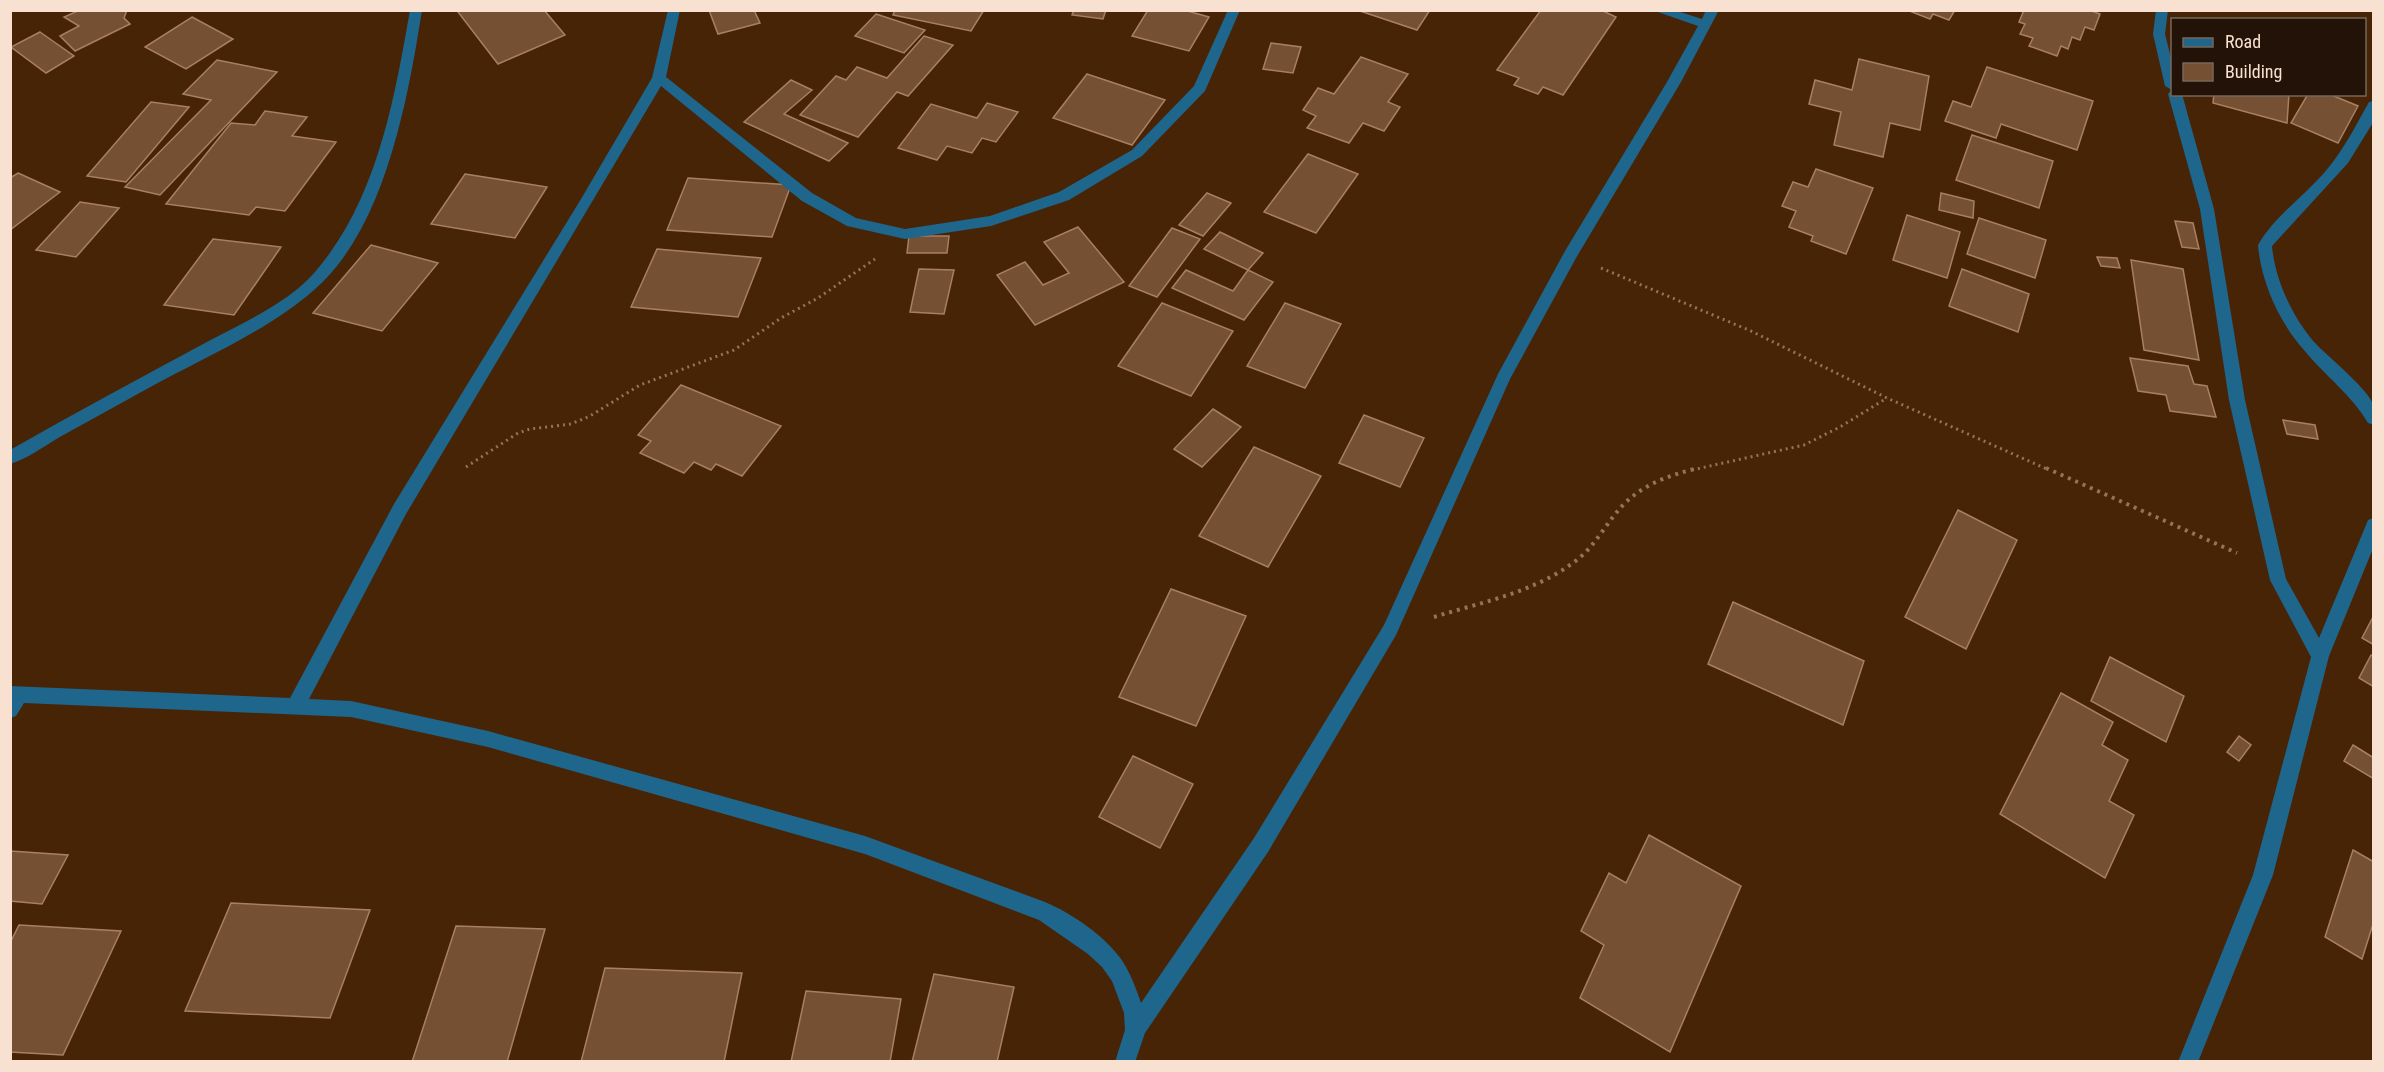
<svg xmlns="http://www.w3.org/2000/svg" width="2384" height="1072" font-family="'Roboto Condensed',sans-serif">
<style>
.building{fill:#765033;stroke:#a97f62;stroke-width:1.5}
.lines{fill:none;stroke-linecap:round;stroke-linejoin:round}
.path-far1{stroke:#92745b;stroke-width:3;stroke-dasharray:2 4;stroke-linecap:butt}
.path{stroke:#92745b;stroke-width:4;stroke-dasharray:3 5;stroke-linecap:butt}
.minor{fill:#1f668c;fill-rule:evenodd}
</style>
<rect width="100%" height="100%" fill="#472406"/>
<!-- building -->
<g class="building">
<polygon points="80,10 127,10 124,18 130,24 75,51 60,36 79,26 64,17"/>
<polygon points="461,10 544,10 565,35 498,64 458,12"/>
<polygon points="709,10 754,10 760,23 718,34"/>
<polygon points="895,10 984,10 971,31 893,15"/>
<polygon points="1074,10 1106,10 1103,19 1072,15"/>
<polygon points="1148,10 1184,10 1209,17 1189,51 1132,36"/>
<polygon points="1357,10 1430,10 1417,30"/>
<polygon points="1541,10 1601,10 1616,17 1563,95 1543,87 1538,94 1514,85 1519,78 1497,70"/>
<polygon points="1907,10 1955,10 1949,20 1933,14 1930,19"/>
<polygon points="2024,10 2089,10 2100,14 2094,30 2085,27 2080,40 2072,37 2068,49 2061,46 2057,56 2029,46 2033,38 2020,34 2025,24 2019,22"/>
<polygon points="876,14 925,30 904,53 855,36"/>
<polygon points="192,17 233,39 186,69 145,47"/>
<polygon points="40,32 74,56 46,73 11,47"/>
<polygon points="924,36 953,45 908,96 897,92 858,137 800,115 836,76 846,80 857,67 887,78"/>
<polygon points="1271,43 1301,47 1293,73 1263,69"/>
<polygon points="1361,57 1408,74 1388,102 1400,107 1384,131 1363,123 1349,143 1307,128 1316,116 1303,110 1318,88 1334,94"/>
<polygon points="1859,59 1929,76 1920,130 1890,123 1883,157 1834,145 1841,112 1809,104 1815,80 1852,90"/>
<polygon points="217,60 277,72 160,195 125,187 211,100 183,94"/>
<polygon points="1987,67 2093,101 2077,150 2001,124 1996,138 1945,121 1953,101 1971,107"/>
<polygon points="1087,74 1165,100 1132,145 1053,118"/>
<polygon points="791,80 812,90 784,114 848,143 829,161 744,122"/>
<polygon points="2214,94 2289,94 2287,123 2213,103"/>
<polygon points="2308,94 2329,94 2358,106 2338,143 2291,123"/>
<polygon points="151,102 189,107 126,182 87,176"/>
<polygon points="987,103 1018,112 996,142 982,138 972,153 947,146 937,160 898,148 931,104 977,118"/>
<polygon points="265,111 307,117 292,136 336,142 285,211 256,207 249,215 166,204 231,123 255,125"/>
<polygon points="1972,135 2053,161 2039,208 1956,180"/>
<polygon points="1308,154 1358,174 1316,233 1264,212"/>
<polygon points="1816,169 1873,188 1846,254 1811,241 1813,236 1789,227 1796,211 1782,206 1793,182 1808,187"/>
<polygon points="18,173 60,192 10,230 10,178"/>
<polygon points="465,174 547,187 515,238 431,224"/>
<polygon points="688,178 791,185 772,237 667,230"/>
<polygon points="1207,193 1231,203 1203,236 1179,225"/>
<polygon points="1941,193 1974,201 1973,218 1939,210"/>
<polygon points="80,202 119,208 76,257 36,250"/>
<polygon points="1907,215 1960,232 1947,278 1893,260"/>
<polygon points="1979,218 2046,240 2035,278 1967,254"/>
<polygon points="2175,221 2193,223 2199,249 2182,247"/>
<polygon points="1078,227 1124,282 1035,325 997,275 1025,262 1043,285 1069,273 1044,242"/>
<polygon points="1172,228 1200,239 1157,297 1129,286"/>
<polygon points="1220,232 1263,253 1248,270 1204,249"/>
<polygon points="909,236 949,236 947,253 907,253"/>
<polygon points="213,239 281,247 234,315 164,305"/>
<polygon points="371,245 438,263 382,331 313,313"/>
<polygon points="657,249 761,258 738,317 631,307"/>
<polygon points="2097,257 2117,258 2120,268 2101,266"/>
<polygon points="2131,260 2183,269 2199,360 2144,350"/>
<polygon points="919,269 954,270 944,314 910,312"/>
<polygon points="1962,269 2029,294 2018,332 1949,306"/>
<polygon points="1186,270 1233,291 1248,270 1273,282 1244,320 1172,288"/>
<polygon points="1162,303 1233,331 1191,396 1118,366"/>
<polygon points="1285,303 1341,324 1305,388 1247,366"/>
<polygon points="2130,358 2188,366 2194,384 2207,386 2216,417 2170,411 2166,395 2138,391"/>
<polygon points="681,385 781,426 742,476 716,464 711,470 694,462 684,473 640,453 651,441 638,435"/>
<polygon points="1213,409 1241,427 1202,467 1174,449"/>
<polygon points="1364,415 1424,438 1400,487 1339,463"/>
<polygon points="2283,420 2315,425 2318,439 2287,434"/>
<polygon points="1254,447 1321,476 1268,567 1199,536"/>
<polygon points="1958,510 2017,540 1966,649 1905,617"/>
<polygon points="1171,589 1246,616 1196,726 1119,697"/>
<polygon points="1733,602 1864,661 1843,725 1708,664"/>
<polygon points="2374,615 2374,645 2362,638"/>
<polygon points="2371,655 2374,657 2374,687 2359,678"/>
<polygon points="2110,657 2184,696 2166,742 2091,701"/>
<polygon points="2061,693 2113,722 2102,745 2128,760 2109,801 2134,815 2105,878 2000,814"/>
<polygon points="2239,736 2251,745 2239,761 2227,752"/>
<polygon points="2353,745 2374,758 2374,779 2344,761"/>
<polygon points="1133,756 1193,784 1160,848 1099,817"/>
<polygon points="1649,835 1741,886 1670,1052 1580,998 1604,945 1581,931 1609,873 1626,883"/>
<polygon points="2353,850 2374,862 2374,921 2362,959 2325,937"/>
<polygon points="10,851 68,855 42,904 10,901"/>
<polygon points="231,903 370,910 330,1018 185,1011"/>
<polygon points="19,925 121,931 63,1055 10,1052 10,943"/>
<polygon points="456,926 545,929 507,1062 412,1062"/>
<polygon points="605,968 742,973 724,1062 581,1062"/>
<polygon points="934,974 1014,987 997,1062 912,1062"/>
<polygon points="806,991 901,999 890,1062 791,1062"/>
</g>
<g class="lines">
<!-- path-far1 -->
<g class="path-far1">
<polyline points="1601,268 1751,331 1887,398 2049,470"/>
<polyline points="466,467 518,433 530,429 571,424 590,416 640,385 734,350 781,318 818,298 875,259"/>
<polyline points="1692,470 1804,445 1840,427 1887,398"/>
</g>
<!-- path -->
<g class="path">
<polyline points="2046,468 2237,553"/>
<path d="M1434,617C1482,602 1537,592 1578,559C1592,548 1602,531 1613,517C1635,487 1663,477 1698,468"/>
</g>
<!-- minor -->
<g class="minor">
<path d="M410,10H422C408,99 385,229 314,290C270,329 206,357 154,385C122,403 90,420 58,438C43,447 27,459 10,464V450C75,413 140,378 205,343C242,323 287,304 315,272C377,200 394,101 410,10Z"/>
<path d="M668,10H680L666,77L812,193L856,218L905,229L990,216L1059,192L1132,150L1194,86L1228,10H1240L1205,91L1142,156L1069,200L991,226L905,239L847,226L802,201L661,86L406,514L309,699L351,701L488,731L865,836L1045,902C1071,913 1105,936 1121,959C1130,972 1136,988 1141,1003L1254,838L1384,625L1498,374L1565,251L1667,82L1698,26L1652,10H1674L1702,19L1706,10H1719L1681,82L1576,258L1510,379L1396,635L1268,852L1145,1033L1135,1062H1115L1125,1030L1124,1013L1112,981L1102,967L1088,954L1039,920L865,854L488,747L351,717L24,703L16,716L10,718V686L290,698L394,504L581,199L652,78Z"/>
<polygon points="2156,10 2168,10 2165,34 2172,62 2172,94 2182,94 2214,209 2245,400 2286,579 2319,638 2366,525 2368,520 2374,518 2374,546 2329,656 2273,875 2198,1062 2178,1062 2253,875 2311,657 2270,580 2229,400 2200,209 2168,94 2172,90 2165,86 2153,34"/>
<path d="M2374,101V121L2348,163L2272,246C2275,280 2292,316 2314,342C2327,356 2371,391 2374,407C2374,412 2374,419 2374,425L2368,423C2351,394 2325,376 2304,350C2279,322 2261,282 2258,245C2274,217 2303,197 2324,173C2343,151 2355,127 2369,102Z"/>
</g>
</g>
<!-- border -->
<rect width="2384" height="1072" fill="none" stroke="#f8e1d1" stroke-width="24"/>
<!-- legend -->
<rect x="2171" y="18" width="195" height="78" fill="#221207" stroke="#786558" stroke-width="1.5"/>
<rect x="2183" y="38" width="30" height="9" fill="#1f668c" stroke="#786558" stroke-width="1.5"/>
<text x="2225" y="48" font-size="18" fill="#f8e1d1">Road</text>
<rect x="2183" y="63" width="30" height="18" fill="#765033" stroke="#786558" stroke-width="1.5"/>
<text x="2225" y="78" font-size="18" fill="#f8e1d1">Building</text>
</svg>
